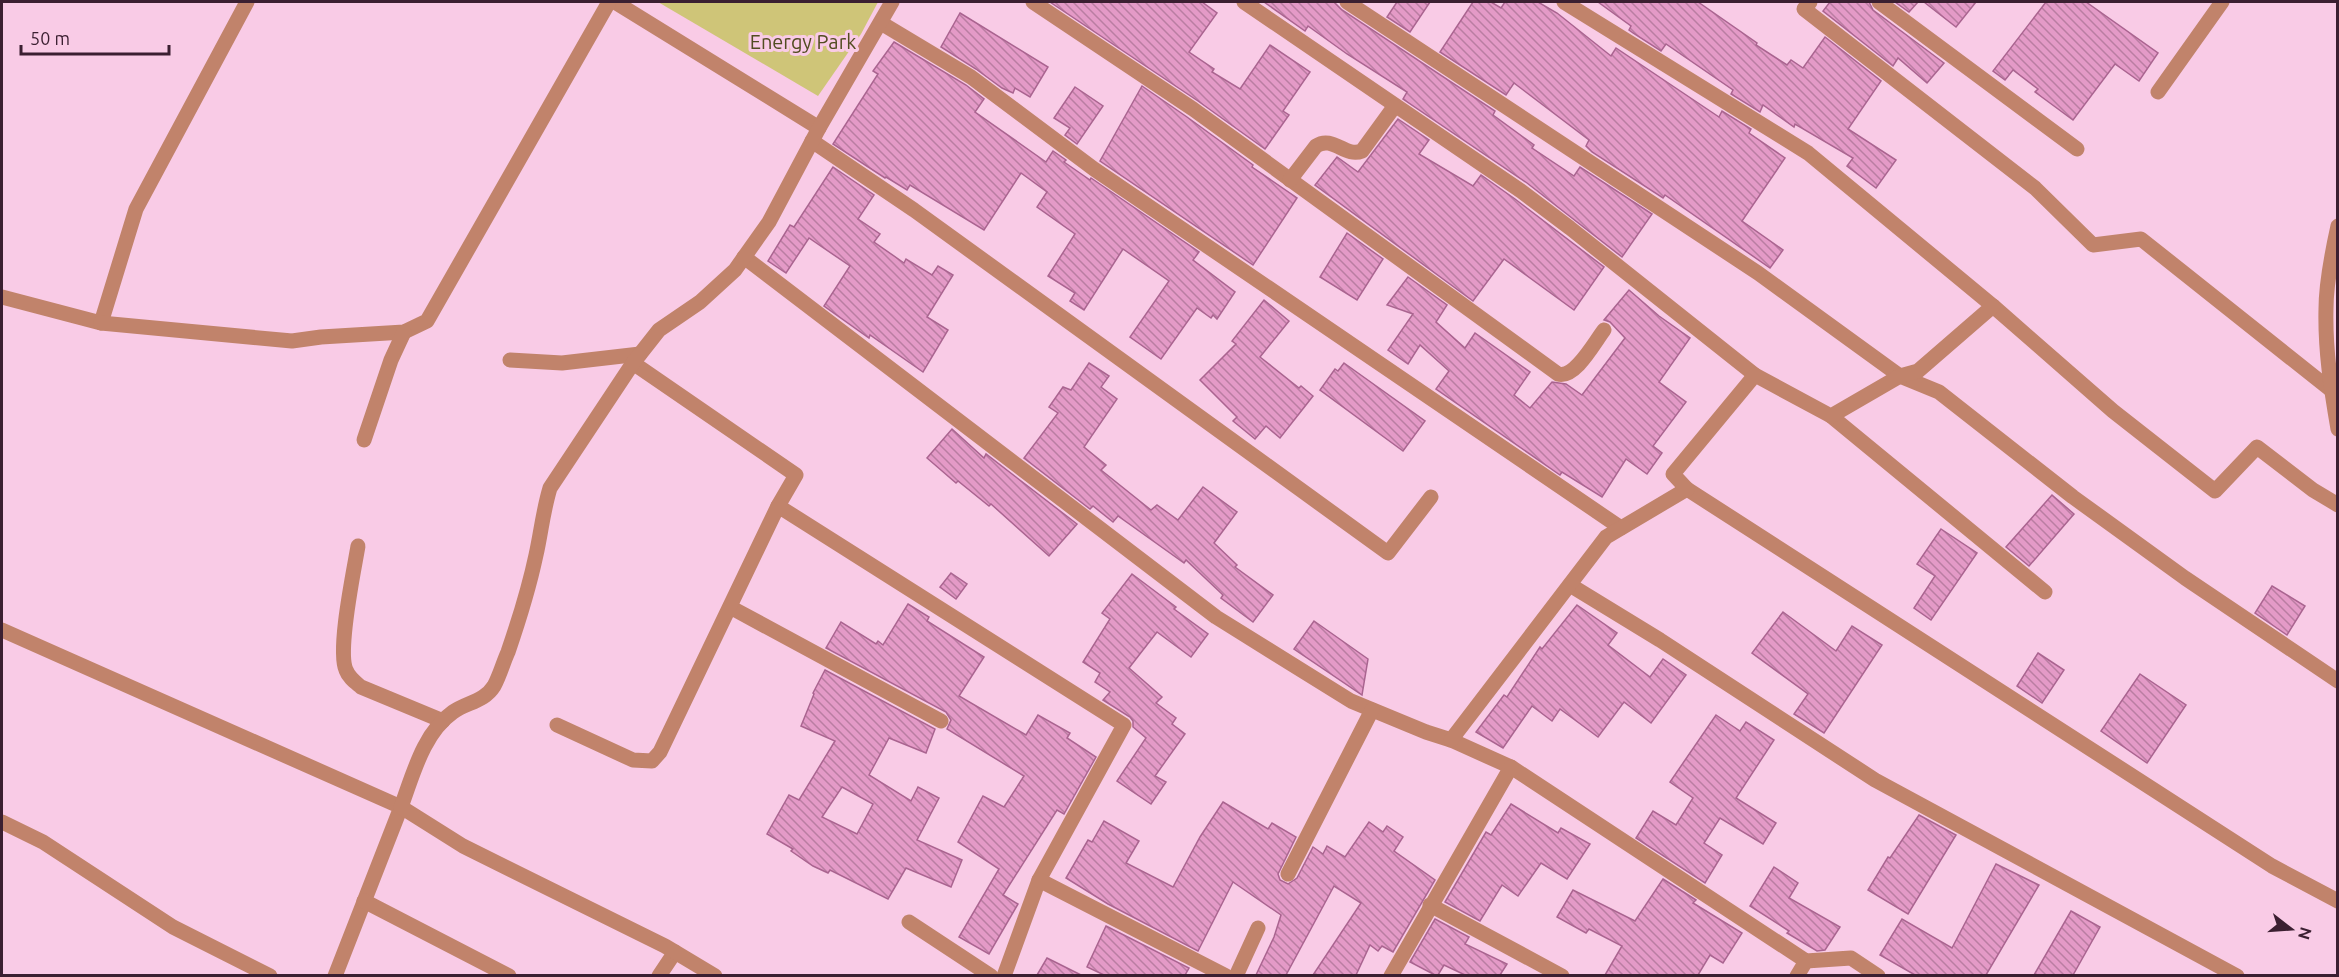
<svg xmlns="http://www.w3.org/2000/svg" width="2339" height="977" font-family="Ubuntu,sans-serif">
<style>
.park{fill:#cfc578}
.building{fill:url(#building-back-hatch);stroke:#aa6490;stroke-width:1.5;fill-rule:evenodd}
.lines{fill:none;stroke-linecap:round;stroke-linejoin:round}
.street{stroke:#c1836b;stroke-width:15}
.labels{text-anchor:middle;dominant-baseline:central;stroke-width:6;stroke-linejoin:round;paint-order:stroke}
.park-label{font-size:20px;fill:#524c21;stroke:#f9cbe6}
</style>
<defs>
<pattern id="building-back-hatch" width="6" height="6" patternUnits="userSpaceOnUse" patternTransform="scale(1.5)"><rect width="6" height="6" fill="#e49ac7"/><path d="M-1 5l2 2M0 0l6 6M5-1l2 2" fill="none" stroke="#ba7da2"/></pattern>
</defs>
<rect width="100%" height="100%" fill="#f9cbe6"/>
<!-- park -->
<polygon class="park" points="658,2 878,2 861,34 818,96"/>
<!-- building -->
<g class="building">
<polygon points="1050,2 1202,2 1217,13 1189,52 1214,69 1212,72 1240,89 1270,45 1310,72 1283,111 1289,115 1265,149 1198,101"/>
<polygon points="1264,2 1334,2 1342,10 1495,111 1493,115 1534,145 1532,148 1574,176 1580,167 1652,214 1622,257 1527,183 1403,99 1407,92 1347,54 1308,26 1305,31"/>
<polygon points="1397,2 1430,2 1410,32 1387,17"/>
<polygon points="1473,2 1491,2 1501,8 1505,2 1538,2 1557,13 1611,56 1616,48 1719,117 1722,111 1751,129 1749,133 1785,158 1742,221 1783,250 1770,268 1665,195 1663,198 1592,152 1586,146 1589,140 1514,83 1506,95 1440,52"/>
<polygon points="1598,2 1698,2 1757,43 1756,45 1787,65 1791,60 1803,68 1825,37 1881,81 1848,129 1896,160 1876,188 1847,166 1853,158 1795,124 1794,127 1763,105 1760,112 1731,94 1733,90 1666,44 1661,51 1633,33 1629,30 1631,26"/>
<polygon points="1830,2 1869,2 1873,10 1944,63 1927,83 1898,58 1893,66 1823,11"/>
<polygon points="1895,2 1918,2 1909,12"/>
<polygon points="1924,2 1976,2 1956,27"/>
<polygon points="2046,2 2086,2 2158,53 2139,81 2115,64 2073,120 2035,92 2038,89 2013,70 2005,80 1993,71"/>
<polygon points="960,13 1048,67 1030,97 1015,88 1013,93 1002,88 976,69 941,47"/>
<polygon points="894,42 966,85 984,99 975,112 1046,162 1053,151 1066,160 1064,162 1090,180 1091,178 1199,252 1193,260 1235,292 1217,319 1213,315 1211,318 1197,308 1161,359 1130,337 1169,281 1123,249 1084,310 1070,301 1075,293 1048,276 1075,234 1037,207 1047,192 1021,173 984,230 910,185 907,190 886,177 885,178 833,144 878,74 873,71"/>
<polygon points="1142,86 1187,117 1253,165 1252,167 1297,198 1253,265 1100,161"/>
<polygon points="1075,87 1103,106 1077,144 1065,135 1070,128 1054,118"/>
<polygon points="1398,119 1429,140 1419,154 1473,186 1481,175 1515,199 1604,267 1574,310 1504,259 1473,301 1315,185 1337,157 1358,172"/>
<polygon points="833,167 874,195 858,219 880,234 874,242 904,263 906,259 932,275 938,266 953,275 927,317 948,330 923,372 870,335 869,338 824,306 850,266 809,238 786,273 768,261 790,225 794,227"/>
<polygon points="1347,233 1383,259 1357,300 1320,277"/>
<polygon points="1408,277 1447,305 1436,322 1465,348 1475,333 1530,372 1514,395 1530,408 1552,382 1566,384 1582,395 1625,338 1610,322 1604,320 1629,290 1659,316 1690,338 1659,382 1686,402 1653,446 1662,453 1647,474 1626,459 1602,497 1562,472 1560,475 1436,389 1449,371 1420,345 1408,364 1388,350 1413,314 1387,305"/>
<polygon points="1264,300 1289,321 1260,357 1299,388 1301,386 1313,396 1280,438 1266,426 1255,439 1233,421 1237,417 1200,380 1236,344 1232,341"/>
<polygon points="1089,363 1109,376 1101,387 1117,399 1084,447 1106,465 1101,470 1151,510 1157,505 1178,520 1203,487 1237,512 1214,543 1237,565 1235,567 1273,595 1253,622 1221,598 1223,595 1186,560 1184,563 1118,516 1113,522 1093,506 1090,509 1024,458 1058,413 1049,407 1063,387 1071,390"/>
<polygon points="1344,363 1425,421 1403,451 1320,390 1335,369 1338,371"/>
<polygon points="952,429 984,458 986,454 1077,524 1049,556 991,504 989,506 958,481 956,483 927,458"/>
<polygon points="2052,495 2074,514 2029,566 2006,547"/>
<polygon points="1941,529 1977,553 1931,620 1914,608 1935,576 1917,564"/>
<polygon points="951,573 967,584 956,599 940,587"/>
<polygon points="1132,574 1176,607 1174,609 1208,634 1191,657 1157,632 1129,668 1162,697 1156,703 1176,718 1172,724 1185,734 1155,776 1166,782 1151,804 1117,781 1146,738 1133,727 1133,721 1130,717 1103,700 1110,692 1095,682 1100,673 1083,662 1110,619 1102,613"/>
<polygon points="2272,586 2305,606 2287,635 2255,613"/>
<polygon points="908,604 929,617 927,621 984,657 959,696 1026,735 1038,715 1070,733 1067,738 1096,757 1064,814 1057,810 1003,895 1018,904 989,954 959,937 999,869 958,842 983,796 1004,807 1024,776 947,729 951,720 946,712 826,648 841,622 876,644 878,641 883,645"/>
<polygon points="1577,605 1617,633 1608,645 1650,677 1663,659 1686,675 1651,723 1624,702 1598,737 1560,709 1552,721 1532,706 1503,748 1476,732 1504,695 1507,697 1540,647 1542,649"/>
<polygon points="1783,612 1836,651 1852,626 1882,645 1824,733 1794,714 1808,694 1752,653"/>
<polygon points="1314,621 1368,659 1362,695 1294,649"/>
<polygon points="2038,653 2064,670 2042,703 2017,686"/>
<path d="M825,670L935,729L926,753L889,738L869,775L911,801L918,787L939,798L917,840L962,860L951,887L906,868L888,899L830,870L828,873L813,866L791,851L793,849L767,834L789,795L799,800L835,741L801,726L814,694L813,693ZM842,787L873,804L857,834L822,817Z"/>
<polygon points="2140,674 2186,705 2147,763 2101,731"/>
<polygon points="1716,715 1740,731 1746,722 1774,740 1736,798 1776,823 1763,844 1720,818 1704,843 1722,855 1705,883 1636,838 1653,811 1676,825 1693,798 1670,782"/>
<polygon points="1223,802 1268,829 1272,823 1296,837 1278,874 1280,880 1288,884 1297,878 1313,847 1323,854 1327,846 1345,857 1369,822 1383,832 1387,826 1403,837 1394,851 1435,880 1393,952 1382,946 1378,951 1370,945 1356,975 1313,975 1361,903 1334,886 1286,975 1256,975 1274,937 1281,915 1233,882 1198,951 1108,904 1066,878 1088,840 1092,842 1104,821 1139,841 1126,863 1173,887 1200,837"/>
<polygon points="1511,804 1558,833 1561,828 1590,844 1567,879 1541,863 1518,896 1502,885 1480,921 1445,902 1486,832 1491,835"/>
<polygon points="1919,815 1956,835 1908,914 1868,890 1888,857 1890,858"/>
<polygon points="1996,864 2039,885 1986,975 1915,975 1880,955 1902,919 1952,948"/>
<polygon points="1774,867 1798,883 1789,898 1840,927 1825,950 1817,951 1787,933 1789,931 1750,906"/>
<polygon points="1663,879 1696,900 1693,903 1742,933 1723,963 1710,955 1698,975 1605,975 1622,946 1589,929 1586,933 1557,917 1573,890 1635,921"/>
<polygon points="2071,911 2100,927 2073,975 2034,975"/>
<polygon points="1435,919 1469,937 1465,944 1507,964 1500,975 1465,975 1444,965 1438,975 1435,975 1410,962"/>
<polygon points="1106,926 1189,968 1185,975 1104,975 1087,967"/>
<polygon points="1047,958 1081,975 1037,975"/>
</g>
<g class="lines">
<!-- street -->
<g class="street">
<polyline points="615,2 819,128"/>
<path d="M1033,2L1193,109L1558,374C1575,379 1594,343 1604,330"/>
<polyline points="1244,2 1521,191 1570,228 1755,375"/>
<polyline points="1347,2 1758,273 1900,376 1939,392 2073,497 2185,578 2338,681"/>
<polyline points="1810,2 1804,9 2035,188 2093,245 2141,239 2331,390 2338,391"/>
<polyline points="1879,2 2077,149"/>
<polyline points="881,23 971,77 1094,169 1621,528"/>
<polyline points="2158,92 2222,2"/>
<polyline points="812,141 914,210 1388,553 1431,497"/>
<path d="M1290,180L1316,146C1333,135 1345,158 1362,151L1394,107"/>
<path d="M2338,226C2332,253 2326,282 2326,309C2325,349 2331,389 2338,429"/>
<polyline points="744,257 1216,617 1351,701 1426,732 1451,740 1511,767 1806,961 1851,958 1878,976"/>
<polyline points="2,297 101,323 136,209 247,2"/>
<polyline points="1993,306 2113,411 2215,491 2257,447 2313,490 2338,505"/>
<polyline points="101,323 292,341 321,337 404,332 427,321 609,2"/>
<polyline points="510,360 562,363 640,354"/>
<polyline points="633,363 796,475 778,506"/>
<polyline points="1831,416 2045,592"/>
<polyline points="364,440 391,360 404,332"/>
<polyline points="1687,489 2272,866 2338,901"/>
<path d="M358,546C354,570 337,650 346,670C349,678 355,682 361,687L443,721"/>
<polyline points="1570,585 1660,640 1875,780 2237,976"/>
<polyline points="730,607 941,721"/>
<polyline points="2,630 401,807 335,976"/>
<polyline points="557,725 633,760 652,761 660,752 778,506 1124,725 1039,880 1004,976"/>
<polyline points="1451,740 1606,537 1687,489 1673,474 1755,375 1831,416 1900,376 1918,371 1993,306 1808,153 1564,2"/>
<polyline points="2,822 43,842 173,927 270,976"/>
<polyline points="1288,874 1372,710"/>
<polyline points="1039,880 1226,976"/>
<polyline points="364,901 509,976"/>
<polyline points="1430,905 1562,976"/>
<polyline points="909,922 991,976"/>
<polyline points="659,976 675,952"/>
<path d="M715,976L665,946L463,846L401,807C413,775 423,733 453,712C467,702 484,702 494,686C500,675 503,663 508,652C519,620 529,588 536,555C541,533 543,511 550,488L633,363L659,330L700,302L735,270L769,222L819,128L892,2"/>
<polyline points="1236,976 1258,928"/>
<polyline points="1391,976 1511,767"/>
<polyline points="1797,976 1806,961"/>
</g>
</g>
<g class="labels">
<!-- park labels -->
<g class="park-label">
<text x="803" y="41">Energy Park</text>
</g>
</g>
<!-- border -->
<rect width="2339" height="977" fill="none" stroke="#3b1f31" stroke-width="6"/>
<!-- north arrow -->
<g transform="translate(2291 929) rotate(107)" stroke="#f9cbe6" stroke-width="4.5" paint-order="stroke">
<path d="M0-4.5L10 22L0 15L-10 22Z" fill="#3b1f31"/>
<text y="-9" font-size="16" font-weight="bold" text-anchor="middle" fill="#3b1f31">N</text>
</g>
<!-- scale -->
<path d="M21 45v9h148v-9" fill="none" stroke="#3b1f31" stroke-width="3"/>
<text x="30" y="45" font-size="18" fill="#3b1f31" stroke="#f9cbe6" stroke-width="4.5" paint-order="stroke">50 m</text>
</svg>
